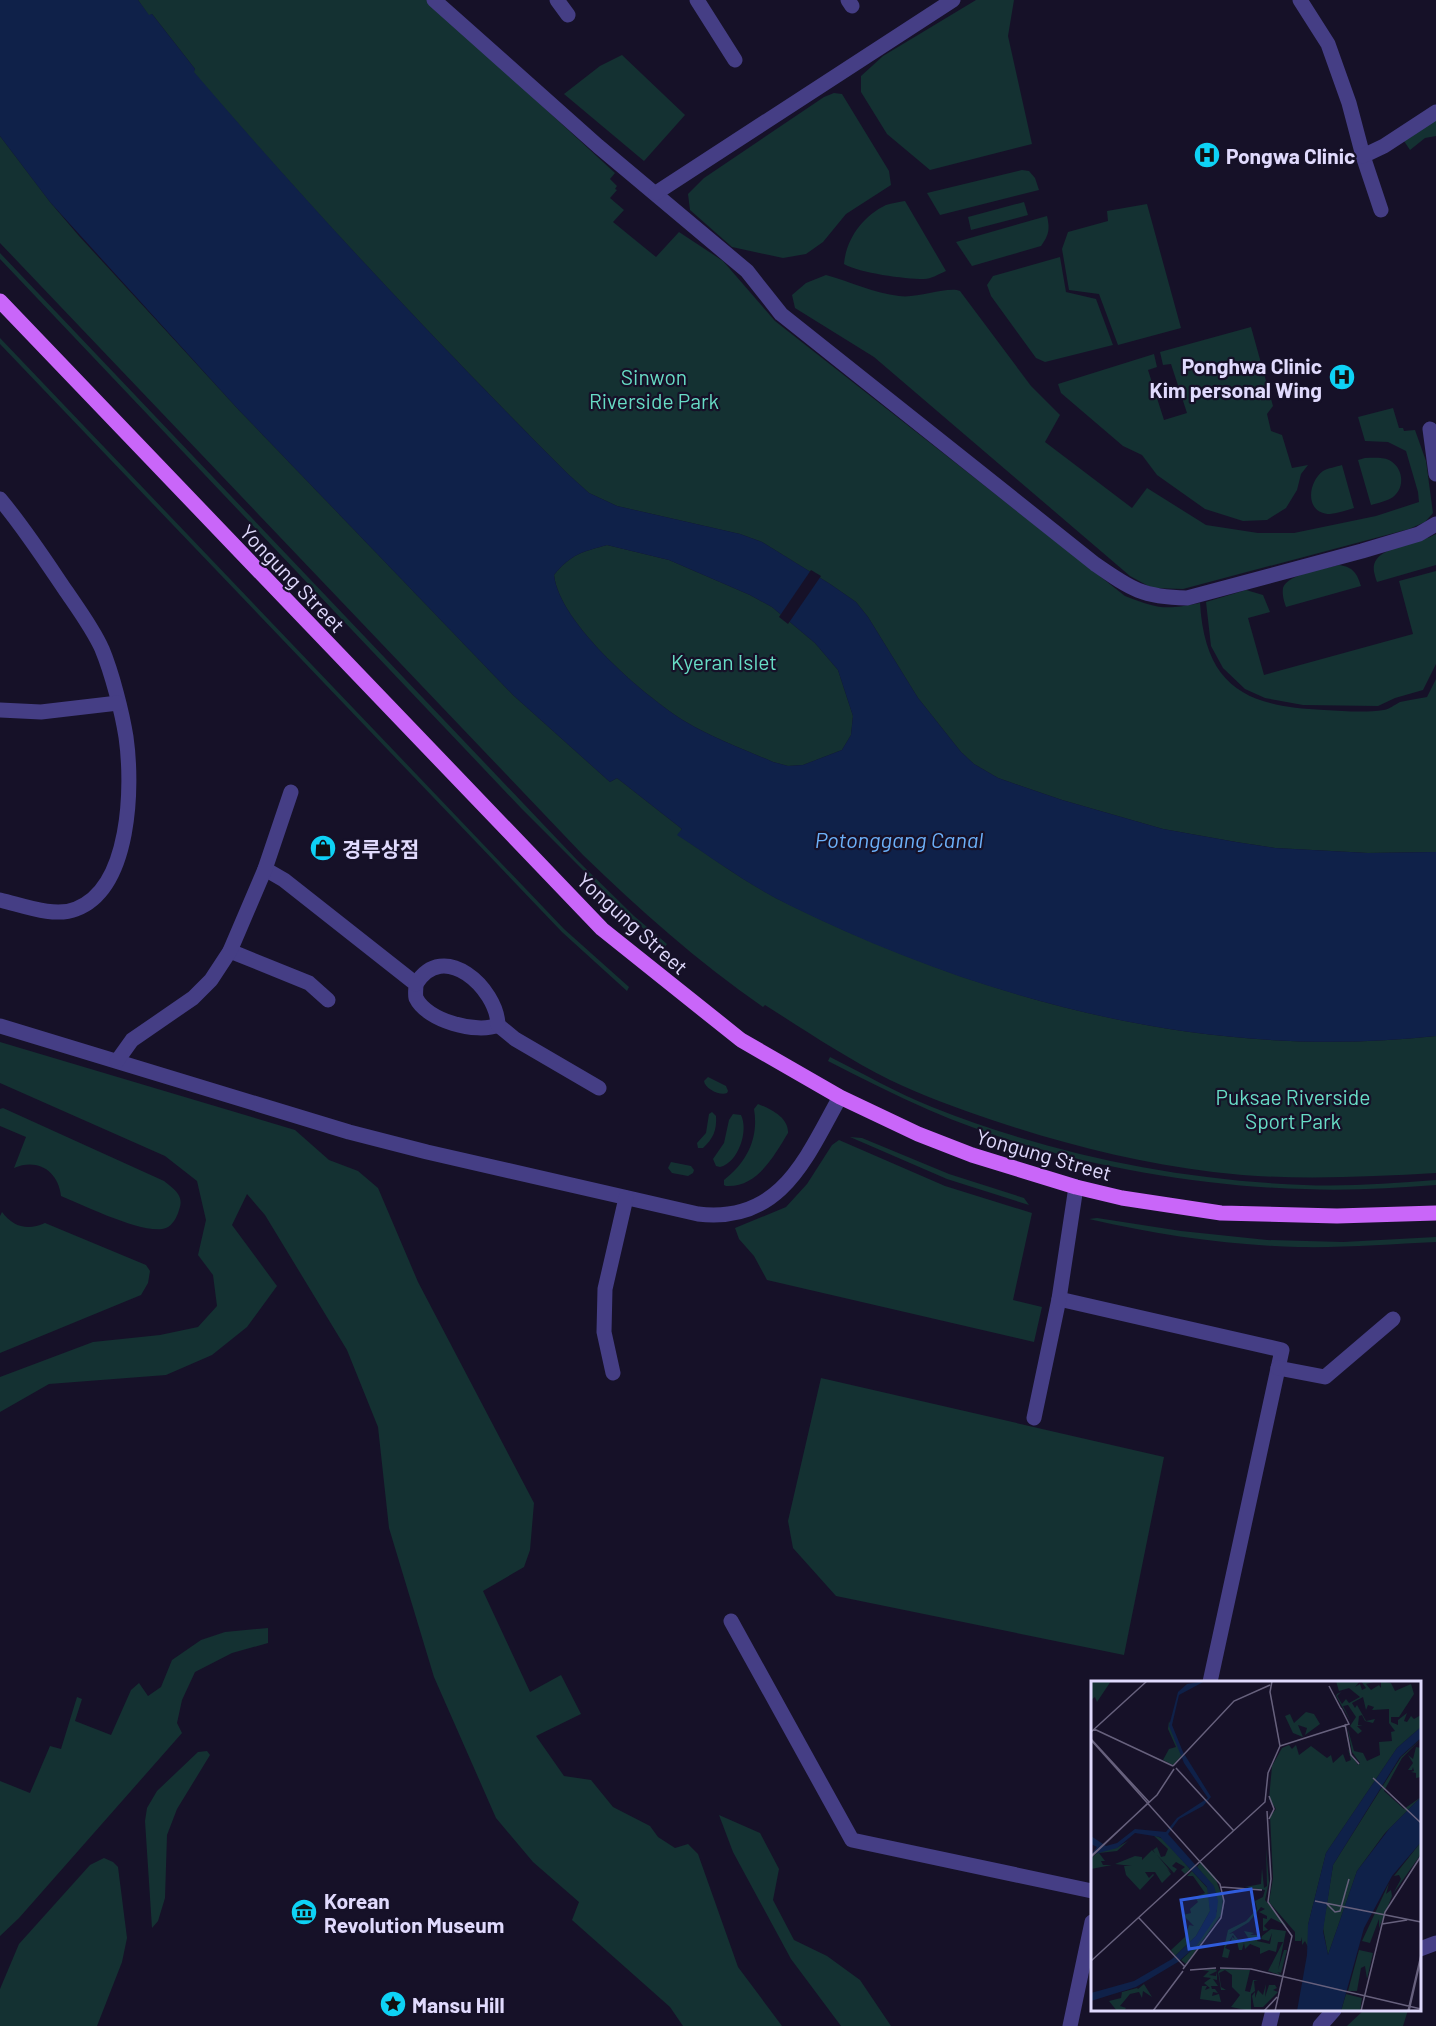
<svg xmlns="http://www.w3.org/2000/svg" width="1436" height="2026" font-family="Barlow,'Noto Sans KR',sans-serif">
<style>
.green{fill:#143132}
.water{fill:#0f2149;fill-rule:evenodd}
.pier{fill:#161128}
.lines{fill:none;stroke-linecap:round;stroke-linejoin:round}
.street{stroke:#453e85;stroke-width:15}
.primary{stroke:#c966f9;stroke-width:15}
.labels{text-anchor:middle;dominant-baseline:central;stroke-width:4.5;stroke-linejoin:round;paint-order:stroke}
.poi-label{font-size:21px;font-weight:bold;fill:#e0dafd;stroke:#161128;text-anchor:start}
.park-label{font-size:21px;fill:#67dcc5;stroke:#161128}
.street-label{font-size:21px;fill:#e0dafd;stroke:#161128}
.water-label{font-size:22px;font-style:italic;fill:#6cb0f9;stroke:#161128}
.inset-road{fill:none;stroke:#67617d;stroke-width:1.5}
.view{fill:#305cdc;fill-opacity:0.15;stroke:#305cdc;stroke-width:3}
.inset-edge{fill:none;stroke:#e0dafd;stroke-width:3}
</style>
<rect width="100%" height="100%" fill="#161128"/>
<!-- green -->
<g class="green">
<path d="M138,0H427L615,173L610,179L617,186L615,189L617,190L610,198L624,210L613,222L656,257L679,232L723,261L775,321L1125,596C1158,609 1165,610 1200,603C1205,687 1247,707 1324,710C1344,711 1364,713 1384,710C1390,709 1394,705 1400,702C1408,700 1418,699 1427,697L1436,679V852L1368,853L1275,848L1236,842L1163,829L1062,800L998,778L974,764L961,752L918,698L868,617L856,602L830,584L762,542L740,534L617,506L589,493L569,475C439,345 313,211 193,72L195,69L152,14L149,16Z"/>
<polygon points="976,0 1014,0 1008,36 1032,144 930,170 887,134 861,92 861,76 883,56"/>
<polygon points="622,55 685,115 644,161 564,94 600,66"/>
<polygon points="834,93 842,94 889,171 891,185 846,214 823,242 806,254 783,258 732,247 690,210 688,194 704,178 824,97"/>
<polygon points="1436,119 1436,136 1425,138 1410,150 1404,141"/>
<path d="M0,136L50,202L79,236L236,407L513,695L610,782L617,778L682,829L678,835C714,859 750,886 790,905C990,1003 1212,1061 1436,1036V1173C1362,1177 1287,1181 1213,1172C1138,1163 1063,1144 992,1120C957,1108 923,1096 890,1080C846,1058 806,1031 765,1005L763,1007C698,962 640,910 583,855L0,243Z"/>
<polygon points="1022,170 1029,171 1035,178 1039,190 940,215 927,193"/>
<path d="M905,201L946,271C939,274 931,279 924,279C904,279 860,273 844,264C846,239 863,216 886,205C892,203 899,202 905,201Z"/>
<polygon points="1024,202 1028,215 971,230 968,217"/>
<polygon points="1147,204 1181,328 1118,345 1099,294 1069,290 1062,249 1068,232 1108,221 1107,211"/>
<path d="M1047,216C1050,229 1049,235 1041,246L972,266L956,242Z"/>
<polygon points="0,253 578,861 634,916 667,944 665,947 631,918 521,808 0,259"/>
<polygon points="1060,257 1066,292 1096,299 1113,345 1045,362 1036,358 991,296 987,285 993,276"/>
<path d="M826,275C851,282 874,293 899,296C917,299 948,286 960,291L1031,386L1060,415L1045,442L1132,508L1147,488L1206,525L1258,533H1294L1376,516L1419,502L1418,492L1406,451L1388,442L1365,441L1358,417L1393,408L1399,428H1403L1404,431L1415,430L1426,461L1433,513L1425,522L1409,529L1183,589L1152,588L1130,576L874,357L795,308L792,295L806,283Z"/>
<polygon points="1251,327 1273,406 1267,414 1271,431 1282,435 1292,468 1308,465 1301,474 1297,490 1286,508 1267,520 1243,521 1205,509 1157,475 1142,455 1123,446 1061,393 1058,384 1154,354 1157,367 1148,370 1164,420 1187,413 1171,364 1163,365 1160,352"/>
<polygon points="0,338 564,929 629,987 627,991 562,932 0,344"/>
<path d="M1365,458C1373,458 1382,457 1389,460C1403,467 1406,487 1393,497C1387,501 1378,503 1371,505L1358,460Z"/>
<path d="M1342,465L1354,508C1347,510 1338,513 1330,514C1305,514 1307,483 1323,471C1328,468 1336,467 1342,465Z"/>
<path d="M1436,534V565L1377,582C1375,576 1372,568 1375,562C1382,546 1421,543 1436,534Z"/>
<path d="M607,545L669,560L750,595L772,607L815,643L838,670L853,716L851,735L842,750L803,765L788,766L773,762C745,750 711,737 686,722C645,697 559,623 554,575C571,554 582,552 607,545Z"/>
<path d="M1339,565C1353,567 1357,573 1361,586L1286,607C1284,601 1282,595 1283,588C1287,574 1325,569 1339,565Z"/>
<polygon points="1436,571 1436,664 1423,690 1395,698 1378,706 1303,705 1265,698 1245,689 1223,668 1211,646 1206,602 1246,590 1263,595 1270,612 1248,618 1264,675 1413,634 1399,581"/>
<polygon points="0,1042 295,1130 329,1160 358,1171 378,1188 418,1282 534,1503 530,1550 524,1567 483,1591 530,1692 561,1675 581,1714 536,1736 564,1776 591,1780 613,1807 650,1826 658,1837 675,1848 688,1844 698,1854 738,1967 782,2026 683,2026 670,2007 572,1920 579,1902 533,1862 496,1818 434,1677 389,1528 378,1427 347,1350 265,1215 247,1194 232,1225 277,1286 247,1327 212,1355 166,1375 49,1384 0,1412 0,1377 93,1342 160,1335 198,1327 217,1306 213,1275 198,1255 206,1220 197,1181 165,1156 0,1083"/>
<path d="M830,1057C864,1074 897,1093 932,1107C1050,1154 1177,1180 1304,1185C1348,1187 1392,1183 1436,1180V1185C1392,1188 1348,1191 1305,1189C1182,1186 1042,1159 929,1110C895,1095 861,1078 828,1061Z"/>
<path d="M708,1077L726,1086L728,1091L727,1093C720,1096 705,1089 704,1081Z"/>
<path d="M758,1104C771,1109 789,1118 788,1133C774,1156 757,1188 726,1186L724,1185V1180C747,1162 759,1138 754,1109Z"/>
<path d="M3,1108L164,1181C174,1189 185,1196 179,1210C177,1217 173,1225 166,1228C146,1236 83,1205 61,1196C58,1171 38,1158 14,1168L26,1137L0,1126V1109Z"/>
<path d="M712,1112L716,1116C717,1130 713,1139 703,1148H698L697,1143L706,1133L709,1114Z"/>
<path d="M733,1114L741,1115C749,1131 738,1163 720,1167L716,1166L713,1159L724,1143L729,1120Z"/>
<polygon points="850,1137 862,1138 949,1174 1024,1198 1029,1205 947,1179"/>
<polygon points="839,1140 945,1186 1032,1213 1013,1300 1042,1307 1034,1342 767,1280 754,1256 739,1239 735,1228 786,1207 807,1184 832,1145"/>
<polygon points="671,1162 691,1166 694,1170 693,1173 688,1176 672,1173 668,1168"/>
<path d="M2,1212C13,1227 28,1231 45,1223L146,1265L150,1271L148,1283L141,1295L0,1353V1216Z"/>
<path d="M1097,1218L1181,1231L1267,1240L1343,1242L1436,1237V1242C1390,1244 1344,1248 1298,1247C1229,1245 1157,1235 1089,1219Z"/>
<polygon points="821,1378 1164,1457 1124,1655 836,1596 793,1548 788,1521"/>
<polygon points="268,1628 268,1643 232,1653 195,1672 182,1700 177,1723 182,1733 19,1918 0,1936 0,1781 30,1793 50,1746 61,1749 77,1697 82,1699 75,1721 111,1735 131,1690 139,1683 148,1696 161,1687 172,1660 201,1640 225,1632"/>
<polygon points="207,1751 210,1755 177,1809 167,1835 165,1898 158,1921 152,1928 145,1821 147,1808 157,1791 198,1752"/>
<polygon points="719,1815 760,1833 779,1869 773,1900 794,1940 827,1956 860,1980 891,2026 841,2026 791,1959 733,1852"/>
<polygon points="104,1858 113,1862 118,1867 127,1938 122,1962 97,2026 0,2026 0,1989 19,1944 90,1865"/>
<polygon points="1364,2010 1408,2010 1403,2026 1347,2026"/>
</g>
<!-- water -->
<path class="water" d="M0,0H138L149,15L152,14L195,69L194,72C313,211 439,345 569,475L589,493L617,506L740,534L762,542L830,584L856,602L868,617L918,698L961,752L974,764L998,778L1062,800L1163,829L1236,842L1275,848L1368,853L1436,852V1036C1213,1061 988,1003 789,905C750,886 714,859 677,835L682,829L617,778L610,782L513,695L236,407L50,202L0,136ZM607,545L669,560L750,595L772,607L815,643L838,670L853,716L851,735L842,750L803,765L788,766L773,762C745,750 711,737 686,722C645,697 559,623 554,575C571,554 582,552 607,545Z"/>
<!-- pier -->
<polygon class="pier" points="811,570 821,576 788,624 779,617"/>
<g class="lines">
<!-- street -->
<g class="street">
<path d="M434,0L598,146L747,271L781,314L1095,564C1131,589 1142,597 1187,598L1362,551L1419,534L1436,524"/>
<polyline points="557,0 568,15"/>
<polyline points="697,0 735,60"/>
<polyline points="848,0 852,6"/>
<polyline points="1300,0 1328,44 1349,103 1363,156 1381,210"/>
<polyline points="1363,156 1384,146 1436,112"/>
<polyline points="656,193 953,0"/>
<polyline points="1430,429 1436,474"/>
<path d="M0,499C25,529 45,560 66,591C79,610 93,629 102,649C112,673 122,712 126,737C133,786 131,888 76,909C54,918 22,905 0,900"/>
<polyline points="0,710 41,712 118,703"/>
<path d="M265,869L284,880L416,984C416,988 415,994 416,998C427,1021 477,1034 498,1025L515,1039L599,1088"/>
<polyline points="230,951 309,983 328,1000"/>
<path d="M416,984C443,939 497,988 498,1025"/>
<path d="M0,1026L349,1132L427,1152L698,1214C781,1224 806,1158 840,1097"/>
<polyline points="117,1061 132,1040 193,998 211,980 230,951 265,869 291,792"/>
<polyline points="1059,1299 1282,1350 1210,1682"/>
<polyline points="1278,1368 1325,1377 1393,1319"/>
<polyline points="613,1373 604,1332 605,1289 626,1198"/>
<polyline points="1034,1418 1059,1299 1076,1187"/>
<polyline points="731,1621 852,1840 1092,1891"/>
<polyline points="1420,1949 1436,1943"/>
<polyline points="1070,2026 1092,1922"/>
<polyline points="1269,2026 1273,2010"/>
<polyline points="1320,2026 1334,2010"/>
</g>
<!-- primary -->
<polyline class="primary" points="0,301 602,929 741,1040 840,1097 918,1134 972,1155 1076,1187 1122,1198 1221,1213 1337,1216 1436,1213"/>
</g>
<!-- icons -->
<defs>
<symbol id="hospital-disc" viewBox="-11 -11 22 22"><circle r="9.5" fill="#0ed2f5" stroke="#161128"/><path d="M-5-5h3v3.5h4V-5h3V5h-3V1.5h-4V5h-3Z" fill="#111"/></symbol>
<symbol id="shop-disc" viewBox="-11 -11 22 22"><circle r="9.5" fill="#0ed2f5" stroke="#161128"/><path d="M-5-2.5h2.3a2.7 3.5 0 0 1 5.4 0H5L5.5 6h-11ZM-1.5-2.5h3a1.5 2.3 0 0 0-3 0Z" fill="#111"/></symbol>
<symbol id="museum-disc" viewBox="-11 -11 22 22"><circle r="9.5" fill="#0ed2f5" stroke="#161128"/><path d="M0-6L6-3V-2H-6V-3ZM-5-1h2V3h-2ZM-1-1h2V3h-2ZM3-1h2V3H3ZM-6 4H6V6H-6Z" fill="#111"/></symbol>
<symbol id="sight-disc" viewBox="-11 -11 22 22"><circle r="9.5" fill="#0ed2f5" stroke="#161128"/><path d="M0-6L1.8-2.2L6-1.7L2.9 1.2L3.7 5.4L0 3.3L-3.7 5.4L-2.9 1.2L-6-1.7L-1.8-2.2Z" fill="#111"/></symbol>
</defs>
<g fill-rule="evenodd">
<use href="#hospital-disc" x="1192" y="140" width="30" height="30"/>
<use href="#hospital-disc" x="1327" y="362" width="30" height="30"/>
<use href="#shop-disc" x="308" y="833" width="30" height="30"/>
<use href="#museum-disc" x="289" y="1897" width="30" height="30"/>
<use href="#sight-disc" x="378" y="1989" width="30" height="30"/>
</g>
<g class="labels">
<!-- poi labels -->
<g class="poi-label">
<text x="1226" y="155">Pongwa Clinic</text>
<text x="1322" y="365" text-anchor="end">Ponghwa Clinic<tspan x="1322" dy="24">Kim personal Wing</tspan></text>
<text x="342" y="848">경루상점</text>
<text x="324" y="1900">Korean<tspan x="324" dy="24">Revolution Museum</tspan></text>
<text x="412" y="2004">Mansu Hill</text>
</g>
<!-- park labels -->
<g class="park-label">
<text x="654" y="376">Sinwon<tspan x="654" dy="24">Riverside Park</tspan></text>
<text x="724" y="661">Kyeran Islet</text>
<text x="1293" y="1096">Puksae Riverside<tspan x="1293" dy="24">Sport Park</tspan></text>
</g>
<!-- street labels -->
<g class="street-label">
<text transform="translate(293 578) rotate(46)">Yongung Street</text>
<text transform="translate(633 923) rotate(42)">Yongung Street</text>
<text transform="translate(1044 1154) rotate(16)">Yongung Street</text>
</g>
<!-- water labels -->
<g class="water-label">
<text x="899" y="839">Potonggang Canal</text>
</g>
</g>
<!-- overview -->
<g transform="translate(1091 1681)">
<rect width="330" height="330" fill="#161128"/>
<path d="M0,0H20L6,21L4,16L0,19ZM245,0H269L264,6L269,3L271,9L275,7L270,0H286L275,3L280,9L288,4L290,7V0L300,2L304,10L320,3L323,13L308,36H300V41L307,44V39L316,32L313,40L316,41L320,35L323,38L330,34V46L306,67L235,172L217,244V266L214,260L211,264V256L210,260H204V251L178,221L182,197L179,135L185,128L178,118L181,85L191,67L198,64L201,68L205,64L208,74L220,65L236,77L240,74L242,82L252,73L255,81L260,79L257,68L267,84L269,82L261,71L256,45L263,70L272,72L276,80L289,74L288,61L301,60L300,51L304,50L298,42V28L281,29L283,26L277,24L275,29L272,16L261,22L264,27L266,24L275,40L284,38L282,42L274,40L271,34L268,35L267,44L272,45H266L271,50L267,53L259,45L265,36L257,24L252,25L260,41L245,15L246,13L250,11L246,15L251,23L255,18L258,22L269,16L258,7L248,10ZM215,31L223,33L229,43L214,54L216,47L207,44L212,56L202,52L194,35L199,33L203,42ZM78,40L91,74L82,84L72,79L78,68L85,66L77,48ZM330,58L311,77L293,110L313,128L330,116L294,152L266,190L237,274L232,247L242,184L310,76ZM325,66L330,67V96L325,97V92L320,91L323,90L322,86L321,89H317L322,82L317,74L322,78ZM61,153L72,158L99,188L94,193L90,189L94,186L85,181L81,185L86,188L83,192L66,174L81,192L76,187L80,193L71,202L64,191H54L58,197L62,193L63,194L49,209L35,194L33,185H41L24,183L44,175L51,176V179L61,169L64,172L62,169L66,166L70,176L74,175L77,168ZM37,160L26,170L8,172L14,180H10L12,184H21L0,188V177L10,169L25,167ZM330,161V173L302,213L310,198L308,194L303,195ZM175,167L178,201L174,219L196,245L180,237L173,245L177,249L172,250V237L176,238V235L168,231L174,228L170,226L158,241L138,253L142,252L149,261L159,260L153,250L163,252L159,254H169L166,260L179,263L181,252L178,260L170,258L171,255L180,248L195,250L187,289L193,269H196L190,292L186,291L192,295L177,290L192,261H187L185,271L178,269L169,273V267L159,263L154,268L153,262L151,269H148L146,261H140L141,256L144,258L142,254L134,267L139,269L137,277L131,276L137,249L155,240L166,228L164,220L172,216L174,209L154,206L170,203L171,187L173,207L176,205ZM110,181L124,196L132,218L130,234L95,283L90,279L105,265L126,230L123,206L106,186ZM101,190L118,209L119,230L105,255L84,275L80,269L94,256L98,244L103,245L92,234L100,232L99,228L107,221L104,216L114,212L102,195H96ZM298,202L295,213L300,209L301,215L288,247V238L279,262L271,260ZM268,269L282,272L276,298L274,285L270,287L266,310H257ZM124,288L126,290L118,294L125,295L126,291V299L122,298L127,305H120L121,308H124L127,312L122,311L121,315L128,313L130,321L109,318L111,305H116L114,309L119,307L113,302L120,297L112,296L118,290L111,289ZM130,288L159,289L154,310L159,311L162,299H167L163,300L164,310L160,313V330L140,326L149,314L141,306V294L134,289L128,292L130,306L135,309H130L127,291ZM53,303L61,316L52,310L51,317L48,311L39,313L29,325L35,327L33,330H26L18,320L30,317L31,311L13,316L46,307L47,308ZM175,303L174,316L178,304H184L186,307L182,309L187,311L172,326H163L161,315L164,311V317L167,309L172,314ZM255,313L271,317L269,330H250Z" fill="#143132"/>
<path d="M114,0L88,14L81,44L92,71L120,116L112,125L88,138L77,153L123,205L127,220L125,236L106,264L87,281L45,306L0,320V312L43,300L81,278L105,255L119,230L116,206L69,156L44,152L26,167L0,174L6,166L0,163V155L15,165L26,162L44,148L75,151L86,137L117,117L93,82L78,45L87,11L96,3ZM330,46V57L309,76L242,184L232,250L237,274L266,190L298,148L330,116V161L301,195L273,247L250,330H206L216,274L217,244L235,172L306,67Z" fill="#0f2149"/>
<path class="inset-road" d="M238,5L250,28M254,43L260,74L268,83M3,48L82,85M0,51L56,0M0,58L58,121L0,176M0,59L129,203L133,220L130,237L92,288M189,65L258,43L250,27M82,85L143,20L179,4M85,87L143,150M282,97L330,142M176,130L180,198L177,221L201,255L184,330M178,138L183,128L178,115M0,175L66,114L83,88M130,206L171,209M224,220L330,241M235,222L244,231L249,230L258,198M48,237L94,286M291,243L316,239M0,280L174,121L177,92L189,65L179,11L181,0M129,287L160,288L330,328M99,289L125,287M62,330L92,290M173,330L186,316M270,330L294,231L330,175M317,330L330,274M318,330L330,277"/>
<path class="view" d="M160,208L168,257L98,268L90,219Z"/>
<rect width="330" height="330" class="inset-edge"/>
</g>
</svg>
